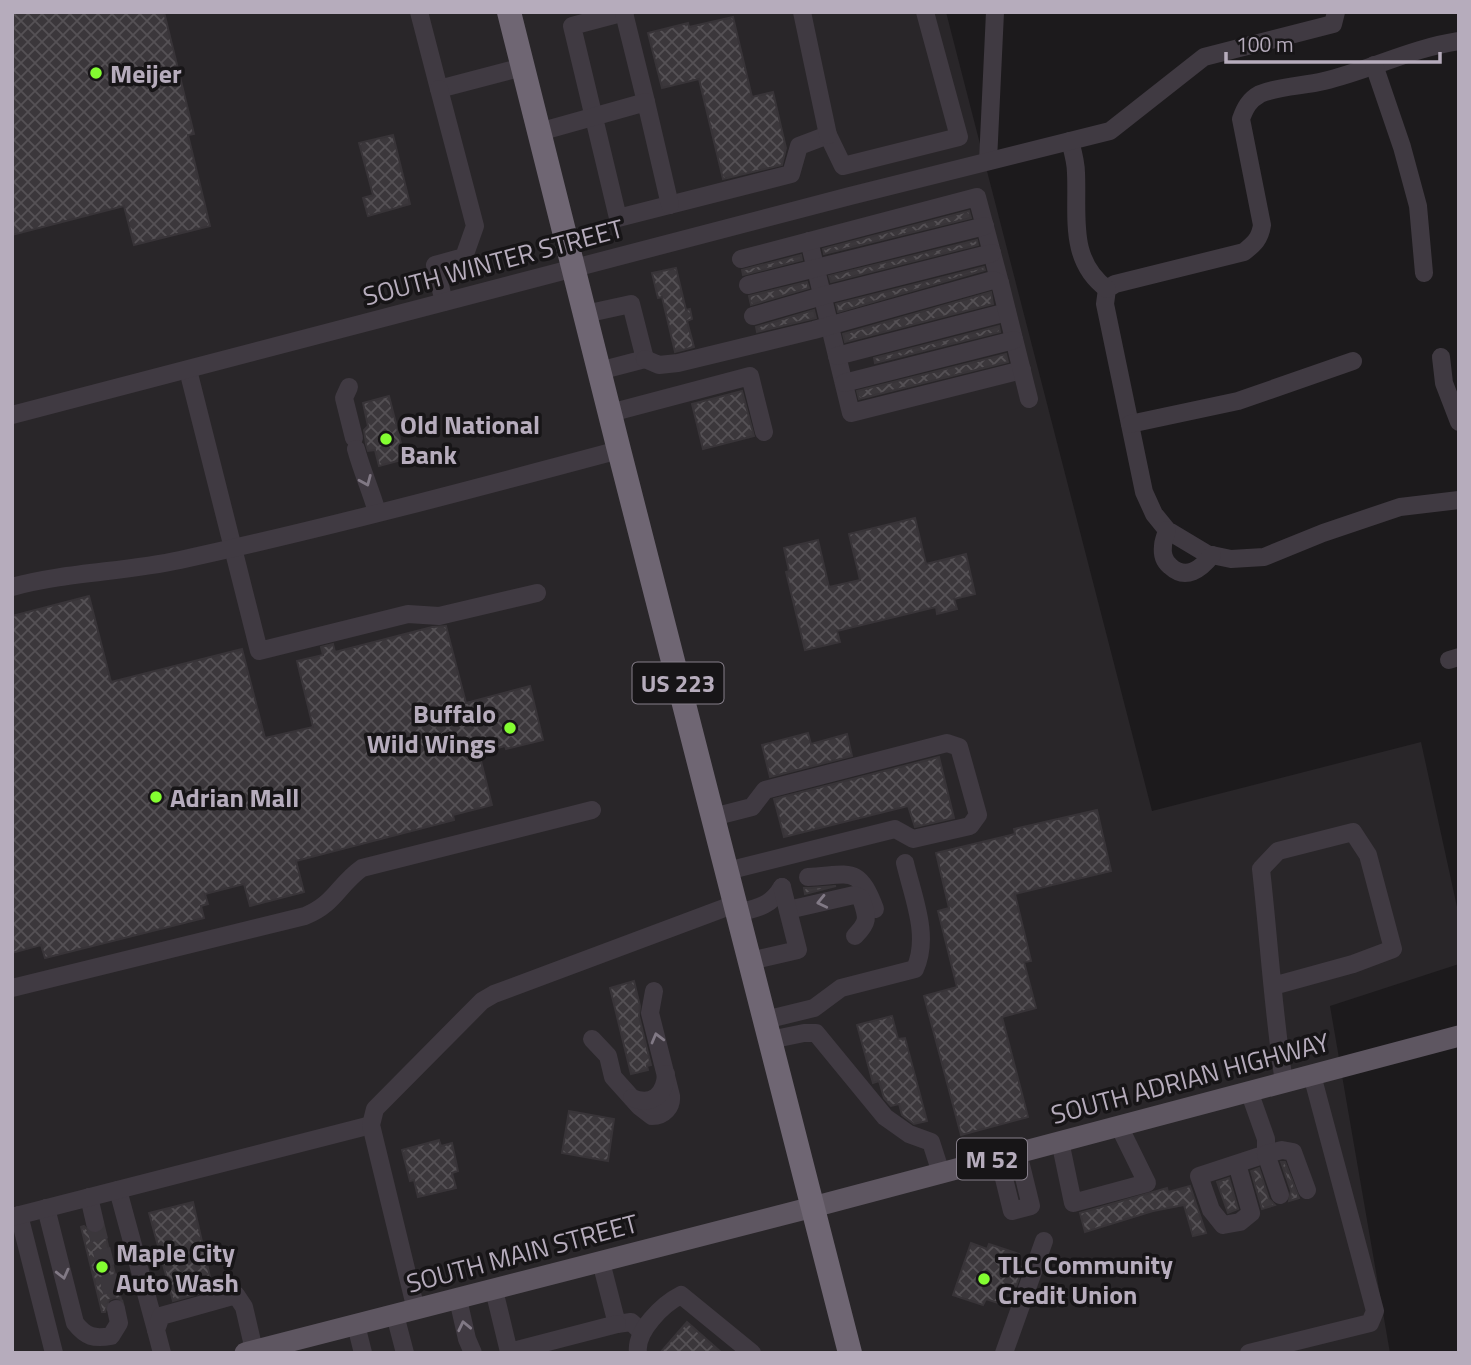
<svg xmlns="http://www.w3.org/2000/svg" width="1471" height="1365" font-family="'Titillium Web',sans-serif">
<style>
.built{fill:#292629}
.building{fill:url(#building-cross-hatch);stroke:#383438;stroke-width:2}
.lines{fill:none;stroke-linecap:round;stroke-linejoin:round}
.minor-tunnel{stroke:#3b373c;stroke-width:18;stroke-dasharray:18 9;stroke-linecap:butt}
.minor{stroke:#403a42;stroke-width:18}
.major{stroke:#5e5661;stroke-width:21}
.highway{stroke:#6f6673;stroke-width:24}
.oneway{stroke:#817985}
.poi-dot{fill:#83fd31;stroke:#171517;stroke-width:2.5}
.labels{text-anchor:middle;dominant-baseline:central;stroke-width:7;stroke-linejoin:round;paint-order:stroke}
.shield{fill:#171517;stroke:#867f8a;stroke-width:2}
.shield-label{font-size:24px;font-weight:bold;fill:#b6acbc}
.poi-label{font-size:26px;font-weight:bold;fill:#b6acbc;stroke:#171517;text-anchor:start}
.street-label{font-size:26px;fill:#b6acbc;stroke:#171517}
</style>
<defs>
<pattern id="building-cross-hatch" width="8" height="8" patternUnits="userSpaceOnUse" patternTransform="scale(1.75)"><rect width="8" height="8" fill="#3b373b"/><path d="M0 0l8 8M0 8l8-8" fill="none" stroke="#555155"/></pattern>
</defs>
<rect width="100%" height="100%" fill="#1c1a1c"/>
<!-- built -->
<polygon class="built" points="12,12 946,12 1152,811 1421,742 1459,916 1459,964 1330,1006 1390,1353 12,1353"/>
<!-- building -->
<g class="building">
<polygon points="12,12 164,12 194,134 188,135 210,226 134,245 124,206 12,235"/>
<polygon points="733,17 752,97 773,92 786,148 782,165 723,179 699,79 662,88 648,33 688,23 689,27"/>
<polygon points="393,135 410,204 368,216 363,198 373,195 359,143"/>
<polygon points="969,211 971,218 824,254 823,249"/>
<polygon points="977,240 978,245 831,282 829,276"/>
<polygon points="801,255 802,260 743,275 742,270"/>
<polygon points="984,267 985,270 838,312 836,304"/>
<polygon points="676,268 686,310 690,309 692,319 687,321 694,347 675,352 662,297 658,298 652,273"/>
<polygon points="807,282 809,288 751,305 749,296"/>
<polygon points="991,292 993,304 845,342 843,334"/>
<polygon points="814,310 816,318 757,332 756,327"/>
<polygon points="999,326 1000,332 875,363 874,358"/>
<polygon points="1006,354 1008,362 859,399 857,391"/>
<polygon points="742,391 754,436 703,449 692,404"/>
<polygon points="389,396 405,459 379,466 375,450 368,451 366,444 364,430 368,426 363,403"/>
<polygon points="915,518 926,564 966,554 975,594 954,599 957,609 937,614 936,607 837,631 840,642 805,650 786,572 789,571 784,548 818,540 829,587 860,580 849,534"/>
<polygon points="89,596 111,682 242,649 265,738 313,727 297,661 323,655 321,647 333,644 335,652 432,627 446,626 466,703 530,686 543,740 506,749 505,746 479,753 492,805 453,815 454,820 296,861 304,892 250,906 244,884 205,894 208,904 201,906 204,918 45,958 41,945 12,953 12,616"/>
<polygon points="808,733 811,744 847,734 852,756 770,777 762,745"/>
<polygon points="939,757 954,818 915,827 908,806 784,837 774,799"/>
<polygon points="1097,810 1111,871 1015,894 1031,961 1024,962 1036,1008 1002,1017 1028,1117 961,1135 924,996 957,987 938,911 949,908 936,853 1015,834 1014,829"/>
<polygon points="836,886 805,894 804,888 809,888"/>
<polygon points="634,981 640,1006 639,1016 651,1065 647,1066 648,1070 631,1074 610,988"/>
<polygon points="892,1016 898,1039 905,1038 927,1121 914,1124 902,1115 899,1104 891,1106 884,1098 879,1081 873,1083 857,1025"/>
<polygon points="569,1111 614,1119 608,1161 562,1153"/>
<polygon points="439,1140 441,1146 452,1143 458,1171 452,1173 456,1188 418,1197 414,1180 410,1181 402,1150"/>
<polygon points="1281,1162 1285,1162 1299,1198 1289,1201 1291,1191"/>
<polygon points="1259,1168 1269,1199 1275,1205 1262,1209 1251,1171"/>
<polygon points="1229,1178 1238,1209 1228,1213 1217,1182"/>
<polygon points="1190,1186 1206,1233 1193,1236 1184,1205 1153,1211 1085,1232 1080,1213 1167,1188 1168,1192"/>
<polygon points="193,1202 213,1290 173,1301 149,1213"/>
<polygon points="84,1226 92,1234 98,1234 104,1229 121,1299 114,1298 109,1300 105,1312 102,1312 81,1227"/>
<polygon points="971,1243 987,1249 989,1244 1019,1254 1015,1265 1023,1267 1014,1292 1007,1289 1005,1292 1002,1292 998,1303 986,1299 983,1305 953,1295"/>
<polygon points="687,1322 722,1353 660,1353"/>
</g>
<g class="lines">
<!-- minor-tunnel -->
<polyline class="minor-tunnel" points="95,1223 116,1309"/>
<!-- minor -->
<g class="minor">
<polyline points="419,12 439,89 523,67"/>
<polyline points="625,12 572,26 618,218 791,174 799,146 828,135 843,166 959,137 925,12"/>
<polyline points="802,12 828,135"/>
<polyline points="624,13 646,102"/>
<path d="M1459,41C1412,48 1370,70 1324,81C1304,86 1279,86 1260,94C1249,100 1245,108 1241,119L1262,225C1260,239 1254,244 1244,252L1115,284L1107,289L1105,304L1144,492L1154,514L1167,530L1207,554L1231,559L1264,557L1323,533L1400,507L1459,500"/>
<polyline points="1374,65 1402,147 1418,206 1424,273"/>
<polyline points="439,89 475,226 464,257 435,265 444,302"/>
<polyline points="539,132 646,102 670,205"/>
<path d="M1070,141C1073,152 1076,162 1076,173C1078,216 1068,260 1107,289"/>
<polyline points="988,161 995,12"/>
<polyline points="809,241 851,413 1022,370"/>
<polyline points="741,259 977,197 1000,283"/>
<polyline points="748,285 985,226"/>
<polyline points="585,314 631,304 645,359 599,371"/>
<polyline points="753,316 822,296 992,253"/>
<polyline points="837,356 1007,312"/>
<polyline points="1441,357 1444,383 1459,422"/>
<polyline points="645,359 659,365 678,363 814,330 993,280 1000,283 1029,399"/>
<polyline points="188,370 259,651 408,614 439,616 537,593"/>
<polyline points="844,383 1014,340"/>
<polyline points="349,387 344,398 354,438"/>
<polyline points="610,413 750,376 764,432"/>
<polyline points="12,415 850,196 1110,131 1204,57 1333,24 1336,12"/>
<polyline points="1130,424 1238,401 1353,361"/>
<path d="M356,449C362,471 371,491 377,512"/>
<path d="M1167,530C1166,535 1163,541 1163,546C1162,554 1164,561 1170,566C1186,581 1201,569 1212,555"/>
<path d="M12,587C67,572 125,572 180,560C327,528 473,489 619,450"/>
<polyline points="1449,660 1459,657"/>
<polyline points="713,817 752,807 765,790 947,743 959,747 978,815 970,826 913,839 895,829 727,871"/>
<path d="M808,877C850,875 858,864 875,909"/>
<path d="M788,910L854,895L861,898C867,917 870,921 855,936"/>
<path d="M737,913C758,908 771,906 782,887"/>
<polyline points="750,961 798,950 782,887"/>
<path d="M1273,986L1353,964L1393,949L1368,855L1353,832L1278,851L1261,869C1269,940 1273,1011 1284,1082"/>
<path d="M12,988L305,916C335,904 338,885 362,868L592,810"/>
<path d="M765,1020L814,1008L841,988L915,969C930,936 913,897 905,863"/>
<path d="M592,1039L608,1056L613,1077L639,1106L652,1116C664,1116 672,1107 671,1096L650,1013L654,991"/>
<polyline points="770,1040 804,1033 816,1033 885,1117 909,1134 931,1142 941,1173"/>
<path d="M632,1098C652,1106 665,1095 666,1074"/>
<polyline points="1060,1141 1073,1203 1147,1183 1119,1126"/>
<polyline points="999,1158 1012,1211 1031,1206 1018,1153"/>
<polyline points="1237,1164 1251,1213 1240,1222 1223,1225 1211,1210 1199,1176 1266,1154 1266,1139 1249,1091"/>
<polyline points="118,1190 156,1330"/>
<polyline points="1280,1195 1266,1154 1282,1150 1293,1152 1307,1190"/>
<polyline points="89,1197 95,1223"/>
<path d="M46,1208L75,1323C86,1337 94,1339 111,1336L119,1323L116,1309"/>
<polyline points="19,1215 54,1353"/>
<polyline points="12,1217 371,1125"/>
<polyline points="601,1262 617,1324 631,1322 642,1332"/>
<polyline points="494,1290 509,1352 617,1324"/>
<polyline points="458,1299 467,1339 473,1353"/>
<polyline points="416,1310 371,1125 375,1109 482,1001 494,994 735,904"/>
<polyline points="395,1315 405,1353"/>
<polyline points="356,1325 363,1353"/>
<polyline points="162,1353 156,1330 161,1316 236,1295 244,1307 254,1350"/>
<path d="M638,1353C635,1331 663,1304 681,1295L752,1353"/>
<polyline points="1004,1353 1044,1241"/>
<polyline points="1249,1353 1370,1323 1375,1311 1312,1075"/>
</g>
<!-- major -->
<polyline class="major" points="245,1353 813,1207 1459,1036"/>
<!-- highway -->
<polyline class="highway" points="509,12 619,450 850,1353"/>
</g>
<!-- one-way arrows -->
<defs><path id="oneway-chevron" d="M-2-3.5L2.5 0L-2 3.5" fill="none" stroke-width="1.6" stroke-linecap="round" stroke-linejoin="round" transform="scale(1.75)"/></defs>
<g class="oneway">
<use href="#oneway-chevron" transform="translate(366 481) rotate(67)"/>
<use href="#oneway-chevron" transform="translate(822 902) rotate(167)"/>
<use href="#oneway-chevron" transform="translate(657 1038) rotate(-105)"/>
<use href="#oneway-chevron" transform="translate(63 1274) rotate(76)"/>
<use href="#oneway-chevron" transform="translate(464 1326) rotate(-102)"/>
</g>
<!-- markers -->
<g class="poi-dot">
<circle cx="96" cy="73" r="7"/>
<circle cx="386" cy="439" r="7"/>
<circle cx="510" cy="728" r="7"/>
<circle cx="156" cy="797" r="7"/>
<circle cx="102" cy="1267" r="7"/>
<circle cx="984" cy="1279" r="7"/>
</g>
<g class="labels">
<!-- shield labels -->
<g class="shield">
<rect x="632.5" y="662.5" width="91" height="41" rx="5"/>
<rect x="957" y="1138.5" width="70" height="41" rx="5"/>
</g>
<g class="shield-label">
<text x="678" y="683">US 223</text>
<text x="992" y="1159">M 52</text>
</g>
<!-- poi labels -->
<g class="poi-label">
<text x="110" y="73">Meijer</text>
<text x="400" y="424">Old National<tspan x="400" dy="30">Bank</tspan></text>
<text x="496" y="713" text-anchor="end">Buffalo<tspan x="496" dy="30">Wild Wings</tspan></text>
<text x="170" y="797">Adrian Mall</text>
<text x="116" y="1252">Maple City<tspan x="116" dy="30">Auto Wash</tspan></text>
<text x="998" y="1264">TLC Community<tspan x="998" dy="30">Credit Union</tspan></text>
</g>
<!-- street labels -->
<g class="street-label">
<text transform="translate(493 262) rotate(-15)">SOUTH WINTER STREET</text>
<text transform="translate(1190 1078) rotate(-15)">SOUTH ADRIAN HIGHWAY</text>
<text transform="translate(522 1253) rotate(-15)">SOUTH MAIN STREET</text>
</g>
</g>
<!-- border -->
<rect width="1471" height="1365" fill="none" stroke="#b6acbc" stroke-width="28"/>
<!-- scale -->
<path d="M1226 52v10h214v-10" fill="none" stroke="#b6acbc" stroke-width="3.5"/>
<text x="1236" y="52" font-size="21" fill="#b6acbc" stroke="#171517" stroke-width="5" paint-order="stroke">100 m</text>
</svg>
